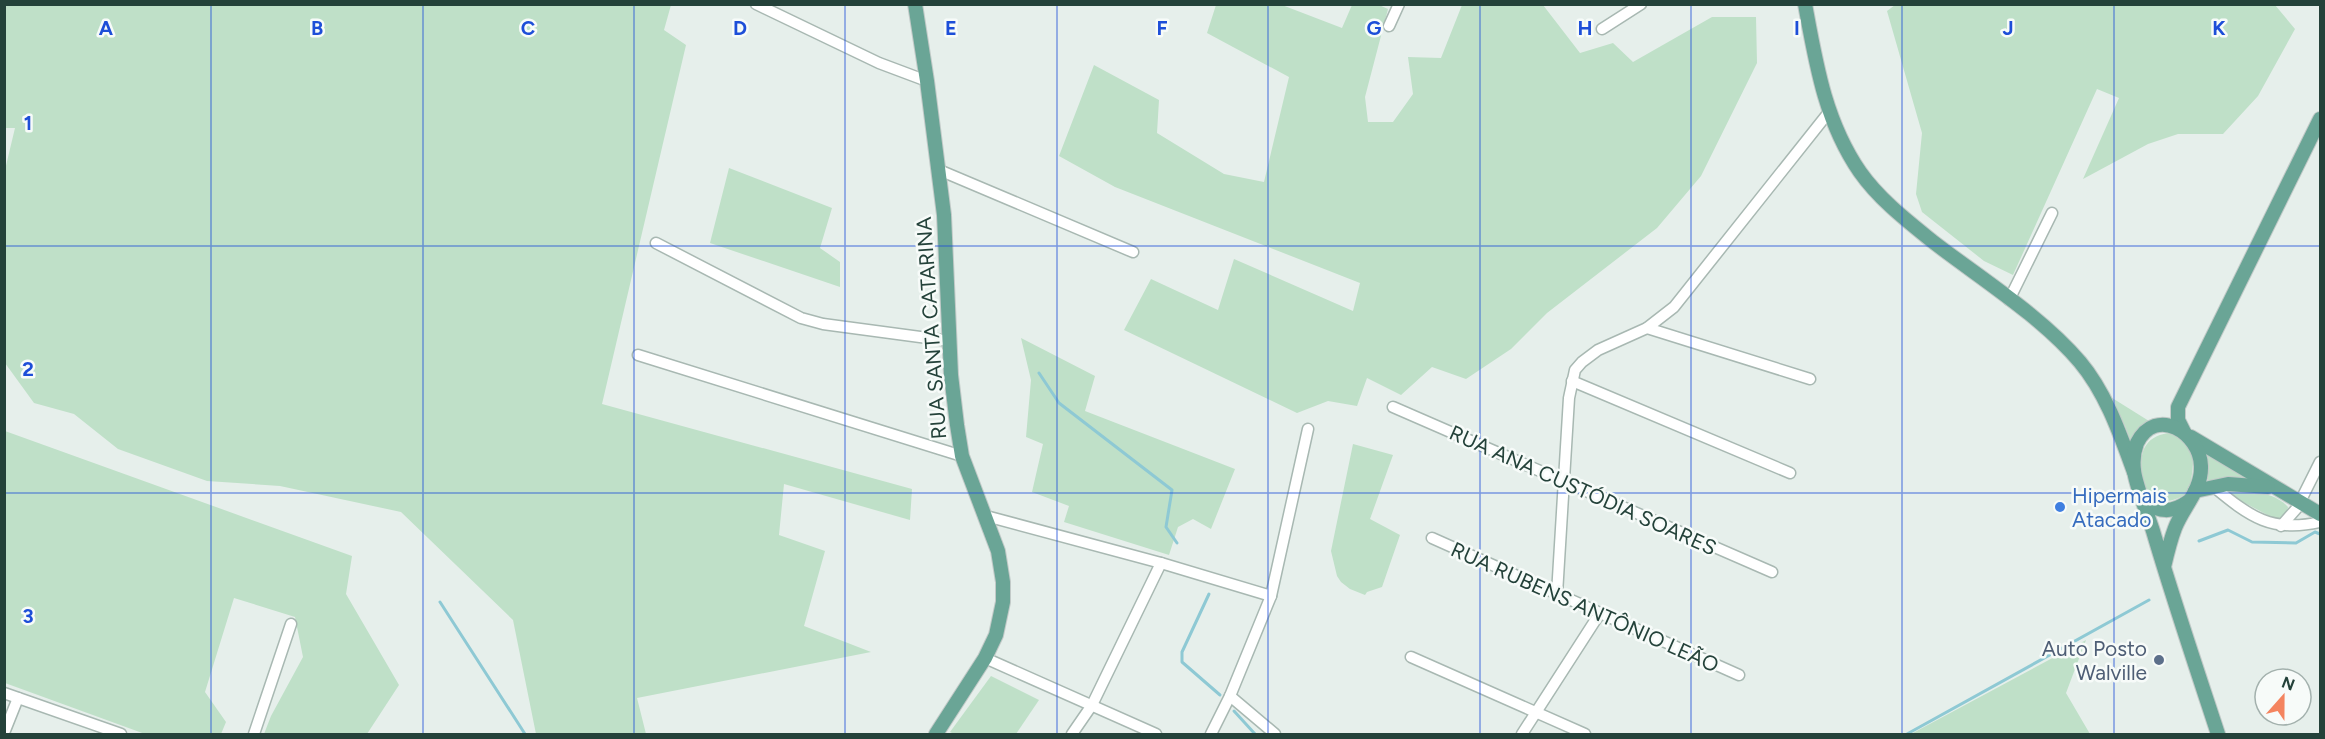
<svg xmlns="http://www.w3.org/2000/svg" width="2325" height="739" font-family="Figtree,sans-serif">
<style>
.green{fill:#bfe0c8}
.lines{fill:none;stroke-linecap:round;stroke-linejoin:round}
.stream{stroke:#8ec9d4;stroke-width:3}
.minor-casing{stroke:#a8b8b2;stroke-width:13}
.major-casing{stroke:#c2cac8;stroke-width:16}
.minor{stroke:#fff;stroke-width:10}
.major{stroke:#6aa596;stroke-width:14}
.grid{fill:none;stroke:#1d4ed8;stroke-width:1.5;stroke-opacity:0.55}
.shop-dot{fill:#3f7fe0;stroke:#f7fbf9;stroke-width:2}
.service-dot{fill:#5c6f8a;stroke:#f7fbf9;stroke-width:2}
.labels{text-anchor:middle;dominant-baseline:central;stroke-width:5;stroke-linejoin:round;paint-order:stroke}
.street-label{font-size:21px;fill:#24423a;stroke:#f7fbf9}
.shop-label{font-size:21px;fill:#366cbe;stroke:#f7fbf9;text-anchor:start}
.service-label{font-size:21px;fill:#4e5e75;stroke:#f7fbf9;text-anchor:end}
.grid-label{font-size:20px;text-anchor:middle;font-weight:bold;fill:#1d4ed8;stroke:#f7fbf9;stroke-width:5;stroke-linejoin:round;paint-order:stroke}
</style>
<rect width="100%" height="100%" fill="#e6efeb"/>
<!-- green -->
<g class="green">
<polygon points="5,4 671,5 664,30 686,45 602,404 912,489 910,520 784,484 779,535 825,551 804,626 871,652 637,698 646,734 536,734 513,620 401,512 280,486 207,481 118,449 74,414 34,403 5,363 4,174 15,128 5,128"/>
<polygon points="1216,5 1282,5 1342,28 1352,5 1379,5 1388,9 1365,97 1368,122 1393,122 1413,94 1408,57 1441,58 1462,5 1543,5 1580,53 1613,43 1633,62 1712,17 1756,17 1757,63 1701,176 1657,228 1547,313 1511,349 1466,379 1432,367 1401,395 1367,378 1357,406 1328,401 1297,413 1124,330 1151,279 1218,310 1234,259 1353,311 1360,283 1115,187 1059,156 1094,65 1159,100 1157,133 1224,174 1264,182 1289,77 1207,33"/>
<polygon points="1895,5 2275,5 2295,29 2258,96 2223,134 2178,134 2148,144 2083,179 2119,98 2097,89 2013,275 1984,261 1922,212 1916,194 1922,133 1887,11"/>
<polygon points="729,168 832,208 820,248 840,262 840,287 710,243"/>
<polygon points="1021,338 1095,376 1085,411 1235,469 1211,529 1193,519 1178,527 1169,555 1064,522 1069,506 1032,492 1043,444 1026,437 1031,380"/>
<polygon points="2109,396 2149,421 2131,442 2125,426"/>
<polygon points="5,431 352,556 346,594 399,685 367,734 264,734 271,716 303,657 295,617 234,598 205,692 226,722 221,734 145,734 5,683"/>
<path d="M2168,433C2200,439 2194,466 2189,491C2178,502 2153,508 2144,489C2143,485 2143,479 2142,475C2139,453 2144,437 2168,433Z"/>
<polygon points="1353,444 1393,455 1370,519 1400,535 1382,587 1367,592 1365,595 1350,589 1341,582 1337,576 1331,551"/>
<polygon points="2203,448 2253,478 2210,483 2207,478"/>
<path d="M2238,491C2257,492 2275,493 2288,507L2286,516L2275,519L2226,493Z"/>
<polygon points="2086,640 2066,693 2090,734 1911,734"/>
<polygon points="991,676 1039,700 1016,734 954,734 950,732"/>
</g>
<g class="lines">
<!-- stream -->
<g class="stream">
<polyline points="1039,373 1059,403 1172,490 1166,527 1177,543"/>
<polyline points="2199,541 2228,530 2252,542 2296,543 2315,532 2320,534"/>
<polyline points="1209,594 1182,652 1182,662 1220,695"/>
<polyline points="440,602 525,734"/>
<polyline points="1234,711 1255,734"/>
<polyline points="1907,734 2149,600"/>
</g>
<defs>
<g id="minor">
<polyline points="756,4 879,63 927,81"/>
<polyline points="1389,26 1399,4"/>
<polyline points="1602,29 1641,4"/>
<polyline points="939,170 1133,252"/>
<polyline points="656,243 801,318 823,324 950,341"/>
<polyline points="2009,300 2052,213"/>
<polyline points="1647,328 1810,379"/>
<polyline points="638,355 962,456"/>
<polyline points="1572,381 1790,473"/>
<polyline points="1393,407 1772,572"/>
<path d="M2214,487C2250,517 2272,533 2320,522"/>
<polyline points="986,516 1161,563 1271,596"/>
<polyline points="2281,526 2297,508 2320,462"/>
<polyline points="1432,538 1739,675"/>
<polyline points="1557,594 1569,398 1575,370 1582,362 1598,350 1647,328 1674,307 1829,112"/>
<polyline points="1411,657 1585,734"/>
<polyline points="985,658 1156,734"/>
<polyline points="4,693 121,734"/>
<polyline points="1230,696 1275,734"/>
<polyline points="4,733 18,698"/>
<polyline points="254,734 291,624"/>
<polyline points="1072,734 1092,705 1161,563"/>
<polyline points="1211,734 1230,696 1271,596 1308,429"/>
<polyline points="1522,734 1600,613"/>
</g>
<g id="major">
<polyline points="915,4 927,81 944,215 951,375 957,425 962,456 998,551 1003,582 1003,602 996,635 985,658 936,734"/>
<path d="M1805,4C1816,64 1825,121 1860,172C1879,199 1906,220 1932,241C1980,278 2041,316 2080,362C2106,393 2120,434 2134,472"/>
<polyline points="2184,432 2178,420 2178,407 2320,119"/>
<polyline points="2191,437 2320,514"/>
<polyline points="2195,491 2228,484 2268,487"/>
<path d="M2143,499C2159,514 2172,513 2189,501"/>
<path d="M2164,567C2167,554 2170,541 2175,528C2183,507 2202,490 2201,466C2200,433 2156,405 2137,443C2134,451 2133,462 2134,470C2135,484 2148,515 2153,531C2173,599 2196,667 2218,734"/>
</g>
</defs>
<!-- minor casing -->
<use href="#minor" class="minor-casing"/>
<!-- major casing -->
<use href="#major" class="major-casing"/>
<!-- minor -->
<use href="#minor" class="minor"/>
<!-- major -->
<use href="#major" class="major"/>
</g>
<!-- grid -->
<path class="grid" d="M211,4V734M423,4V734M634,4V734M845,4V734M1057,4V734M1268,4V734M1480,4V734M1691,4V734M1902,4V734M2114,4V734M4,246H2320M4,493H2320"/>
<!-- markers -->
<circle class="shop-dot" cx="2060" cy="507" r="6"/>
<circle class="service-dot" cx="2159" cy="660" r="6"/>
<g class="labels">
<!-- street labels -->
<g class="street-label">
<text transform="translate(931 328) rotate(-94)">RUA SANTA CATARINA</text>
<text transform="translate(1583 490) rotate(24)">RUA ANA CUSTÓDIA SOARES</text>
<text transform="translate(1585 607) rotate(24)">RUA RUBENS ANTÔNIO LEÃO</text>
</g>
<!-- shop labels -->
<g class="shop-label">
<text x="2072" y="495">Hipermais<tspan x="2072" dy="24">Atacado</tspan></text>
</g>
<!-- service labels -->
<g class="service-label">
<text x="2147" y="648">Auto Posto<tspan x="2147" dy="24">Walville</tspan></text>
</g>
</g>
<g class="grid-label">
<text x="106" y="35">A</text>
<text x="317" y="35">B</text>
<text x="528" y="35">C</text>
<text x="740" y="35">D</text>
<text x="951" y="35">E</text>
<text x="1162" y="35">F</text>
<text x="1374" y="35">G</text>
<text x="1585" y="35">H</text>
<text x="1797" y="35">I</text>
<text x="2008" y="35">J</text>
<text x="2219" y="35">K</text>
<text x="28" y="130">1</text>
<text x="28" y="376">2</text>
<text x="28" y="623">3</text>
</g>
<!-- border -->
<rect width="2325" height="739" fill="none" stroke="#24423a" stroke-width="12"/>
<!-- north arrow -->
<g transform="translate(2283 697) rotate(21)"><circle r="28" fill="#f7fbf9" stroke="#a3b1ad" stroke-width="1.5"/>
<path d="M0-4.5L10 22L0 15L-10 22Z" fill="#f4845f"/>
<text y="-9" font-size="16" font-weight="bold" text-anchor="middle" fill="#24423a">N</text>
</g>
</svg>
